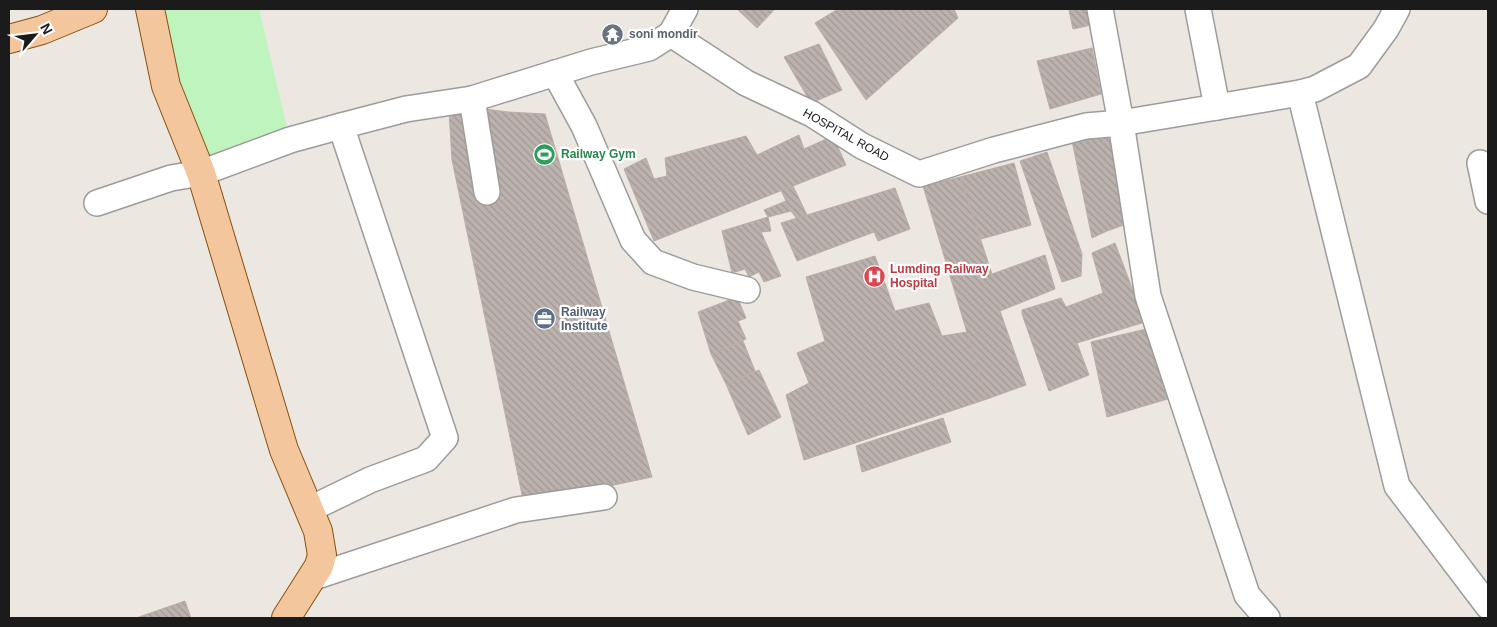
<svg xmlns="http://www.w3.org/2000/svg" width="1497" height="627" font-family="Arial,sans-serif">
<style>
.park{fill:#c0f4bf}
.building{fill:url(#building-back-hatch);stroke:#bcaca4}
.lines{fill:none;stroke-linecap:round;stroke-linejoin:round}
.minor-casing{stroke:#9c9c9c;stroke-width:28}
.major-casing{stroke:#86510b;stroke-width:30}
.minor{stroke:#fff;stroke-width:25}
.major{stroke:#f4c69e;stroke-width:28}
.labels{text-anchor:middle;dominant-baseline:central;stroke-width:4.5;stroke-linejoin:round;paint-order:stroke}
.worship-label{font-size:12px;font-weight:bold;fill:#5b616d;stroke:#fff;text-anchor:start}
.street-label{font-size:12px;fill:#1b1b1b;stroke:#fff}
.leisure-label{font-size:12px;font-weight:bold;fill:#27864d;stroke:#fff;text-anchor:start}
.health-label{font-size:12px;font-weight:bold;fill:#be3a42;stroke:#fff;text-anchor:start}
.service-label{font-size:12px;font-weight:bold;fill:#4e5e75;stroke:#fff;text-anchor:start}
</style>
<defs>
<pattern id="building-back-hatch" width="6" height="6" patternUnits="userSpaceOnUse" patternTransform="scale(1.25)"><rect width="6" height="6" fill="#bbb2ae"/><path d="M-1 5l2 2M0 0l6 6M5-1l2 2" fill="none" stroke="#a09895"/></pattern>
</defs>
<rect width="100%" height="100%" fill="#ece7e1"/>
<!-- park -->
<polygon class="park" points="150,9 259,9 290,140 201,173"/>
<!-- building -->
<g class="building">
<polygon points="737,9 775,9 757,28"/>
<polygon points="838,9 890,9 921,51 866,100 815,23"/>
<polygon points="890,9 954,9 958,18 921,51"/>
<polygon points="1073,9 1088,9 1091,25 1073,29 1069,10"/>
<polygon points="819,44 842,90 811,103 784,57"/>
<polygon points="1092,48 1101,94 1050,109 1037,61"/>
<polygon points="485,109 508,112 545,114 652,477 524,504 452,160 449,111"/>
<polygon points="1104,121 1138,220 1107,231 1092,238 1070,131"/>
<polygon points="799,135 804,149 833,136 846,165 654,241 624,169 646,158 654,179 667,176 665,158 746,136 757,155"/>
<polygon points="1047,152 1082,254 1081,276 1062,282 1020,161"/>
<polygon points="1014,163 1031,225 981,239 960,177"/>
<polygon points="960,177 992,274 1045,255 1055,289 1000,311 1026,385 987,399 923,186"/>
<polygon points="793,186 807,215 797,219 791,211 768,217 764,210 786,201 781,190"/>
<polygon points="895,188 910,229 878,241 874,232 797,261 781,223"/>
<polygon points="768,217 771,231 761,232 781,276 764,282 759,272 749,277 745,269 732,273 722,231"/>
<polygon points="1115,243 1145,322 1077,343 1089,375 1049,391 1022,314 1022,310 1061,298 1066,307 1103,293 1092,253"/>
<polygon points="875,256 895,311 929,303 942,336 967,332 987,399 804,460 786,395 809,383 797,353 825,341 806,277"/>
<polygon points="737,297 746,318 738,321 746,339 711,354 698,312"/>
<polygon points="1146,329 1171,398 1107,417 1091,342"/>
<polygon points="743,341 755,371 726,384 711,354"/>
<polygon points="759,370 781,417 748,435 726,384"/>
<polygon points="943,418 951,442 862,472 856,446"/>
<polygon points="185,601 191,618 136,618"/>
</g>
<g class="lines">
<defs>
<g id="minor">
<polyline points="1100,9 1121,123 1148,296 1247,595 1267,618"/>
<polyline points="1198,9 1217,107"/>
<polyline points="671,34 746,83 812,114 862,146 919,174 994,150 1086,126 1121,123 1217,107 1300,93 1315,89 1359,66 1386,29 1397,9"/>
<polyline points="555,73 584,126 633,240 653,262 693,277 747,290"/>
<polyline points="1300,93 1397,486 1488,606"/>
<polyline points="472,99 487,192"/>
<polyline points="1480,163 1488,201"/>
<polyline points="97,203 171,178 201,173 290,140 341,126 406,109 472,99 591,62 649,48 671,34 685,9"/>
<polyline points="310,509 370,480 426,459 445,438 341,126"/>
<polyline points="311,578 516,510 604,497"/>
</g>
<g id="major">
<polyline points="150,9 166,86 201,173 284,450 318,531 322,555 319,566 286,618"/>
<polyline points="9,39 42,30 93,9"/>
</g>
</defs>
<!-- minor casing -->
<use href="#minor" class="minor-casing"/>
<!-- major casing -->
<use href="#major" class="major-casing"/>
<!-- minor -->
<use href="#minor" class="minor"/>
<!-- major -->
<use href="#major" class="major"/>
</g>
<!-- icons -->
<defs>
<symbol id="temple-disc" viewBox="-11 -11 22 22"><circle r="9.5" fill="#6b7280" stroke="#fff"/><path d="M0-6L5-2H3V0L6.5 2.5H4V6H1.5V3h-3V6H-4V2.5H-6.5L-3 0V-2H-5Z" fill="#fff"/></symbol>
<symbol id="stadium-disc" viewBox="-11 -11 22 22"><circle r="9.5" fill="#2e9e5b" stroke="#fff"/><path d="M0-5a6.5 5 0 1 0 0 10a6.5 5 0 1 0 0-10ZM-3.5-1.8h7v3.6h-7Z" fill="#fff"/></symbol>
<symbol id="hospital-disc" viewBox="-11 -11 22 22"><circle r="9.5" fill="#e0444e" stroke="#fff"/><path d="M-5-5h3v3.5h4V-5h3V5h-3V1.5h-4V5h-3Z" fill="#fff"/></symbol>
<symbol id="office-disc" viewBox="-11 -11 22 22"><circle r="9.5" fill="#5c6f8a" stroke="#fff"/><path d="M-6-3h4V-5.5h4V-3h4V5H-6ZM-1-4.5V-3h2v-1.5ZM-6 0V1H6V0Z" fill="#fff"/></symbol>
</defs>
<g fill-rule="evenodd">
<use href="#temple-disc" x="600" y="22" width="25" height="25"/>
<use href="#stadium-disc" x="532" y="142" width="25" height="25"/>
<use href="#hospital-disc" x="862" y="264" width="25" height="25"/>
<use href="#office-disc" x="532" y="306" width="25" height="25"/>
</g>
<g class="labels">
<!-- worship labels -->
<g class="worship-label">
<text x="629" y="34">soni mondir</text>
</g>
<!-- street labels -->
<g class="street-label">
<text transform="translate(846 135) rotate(29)">HOSPITAL ROAD</text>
</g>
<!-- leisure labels -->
<g class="leisure-label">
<text x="561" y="154">Railway Gym</text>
</g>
<!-- health labels -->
<g class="health-label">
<text x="890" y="269">Lumding Railway<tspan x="890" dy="14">Hospital</tspan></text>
</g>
<!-- service labels -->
<g class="service-label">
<text x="561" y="312">Railway<tspan x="561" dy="14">Institute</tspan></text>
</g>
</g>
<!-- border -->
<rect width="1497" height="627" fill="none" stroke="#1b1b1b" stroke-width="20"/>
<!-- north arrow -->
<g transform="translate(35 35) rotate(62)" stroke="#ffffff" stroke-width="4" paint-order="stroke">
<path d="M0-4L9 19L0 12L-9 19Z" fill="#1b1b1b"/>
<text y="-8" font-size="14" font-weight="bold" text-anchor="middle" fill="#1b1b1b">N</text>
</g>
</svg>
